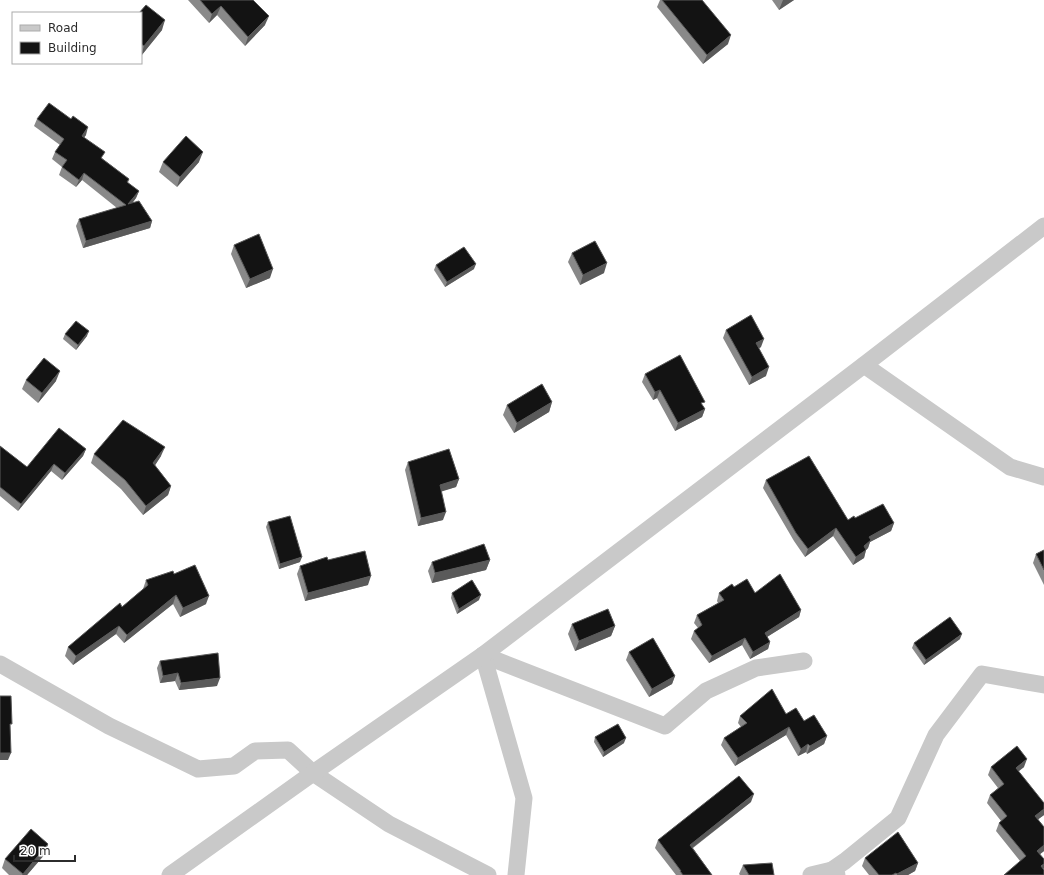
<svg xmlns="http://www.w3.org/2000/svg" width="1044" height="875" font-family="'DejaVu Sans',sans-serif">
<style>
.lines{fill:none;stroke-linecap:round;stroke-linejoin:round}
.street{stroke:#c9c9c9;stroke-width:17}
.wall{fill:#898989}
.shaded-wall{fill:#5a5a5a}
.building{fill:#131313;stroke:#5a5a5a}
</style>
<rect width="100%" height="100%" fill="#fff"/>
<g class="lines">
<!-- street -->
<g class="street">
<polyline points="864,365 1010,467 1044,477"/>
<polyline points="483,655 665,726 706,691 756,668 804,661"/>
<polyline points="483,655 524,798 516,875"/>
<polyline points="0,664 109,726 198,769 234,766 255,751 288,750 313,773 389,824 488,875"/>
<polyline points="832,870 845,861 898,818 936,735 982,674 1044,685"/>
<polyline points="170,875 313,773 483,655 864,365 1044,226"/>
<polyline points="811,875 832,870 837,875"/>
</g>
</g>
<!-- wall -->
<g class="wall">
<polygon points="188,0 253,0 265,25 245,46 217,15 209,23"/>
<polygon points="660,0 702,0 728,44 703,64 657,7"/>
<polygon points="772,0 794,0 779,10"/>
<polygon points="141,13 162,30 141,56"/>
<polygon points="37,119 86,135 84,137 103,159 129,179 128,183 139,191 136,198 132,203 152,221 150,228 83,248 76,226 79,219 117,208 82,180 76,187 59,175 62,167 52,159 55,152 60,145 34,126"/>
<polygon points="163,162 199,162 177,187 159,172"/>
<polygon points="234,245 270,278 246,288 231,254"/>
<polygon points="572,253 604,273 580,285 568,262"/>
<polygon points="436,265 474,269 445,287 434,270"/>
<polygon points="726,330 761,347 759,348 766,376 749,385 723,338"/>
<polygon points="65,334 87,336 76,350 63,339"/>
<polygon points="645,374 705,409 702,417 675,431 657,398 653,400 642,382"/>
<polygon points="26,380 56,381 38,403 22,389"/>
<polygon points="552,402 549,412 514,433 503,415 507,405"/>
<polygon points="0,446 27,467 86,449 83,456 62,480 51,471 18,511 0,496"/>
<polygon points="94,454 161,456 155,465 171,486 168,495 143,515 121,489 91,463"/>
<polygon points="408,462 459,479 456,487 441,491 443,520 418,526 405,470"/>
<polygon points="766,480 848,520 855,518 894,523 891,531 870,542 868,548 866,550 864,558 853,565 833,536 805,557 794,541 763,488"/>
<polygon points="268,522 300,562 279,569 266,527"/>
<polygon points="1044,550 1044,585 1033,563 1036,554"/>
<polygon points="328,560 368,585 305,601 297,574 300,566"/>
<polygon points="490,560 486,570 432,583 428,571 432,562"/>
<polygon points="174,574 206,604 180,617 173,604 124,643 116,634 73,665 65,656 68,647 122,607 143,589 146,580"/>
<polygon points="734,587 755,593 801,610 799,617 767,637 770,642 768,649 750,659 742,645 709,663 691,639 694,631 698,628 694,623 697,615 718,603 717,601 719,593"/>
<polygon points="452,593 479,600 457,614 451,598"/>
<polygon points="572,624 615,626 611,636 575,651 568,634"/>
<polygon points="960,639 924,665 912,648 914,643"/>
<polygon points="629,652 675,676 672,684 649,697 626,660"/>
<polygon points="160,661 217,686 179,690 175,681 160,683 157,668"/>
<polygon points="786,714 804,721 827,736 824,744 807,754 806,752 798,756 786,735 735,766 721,745 724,738 741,727 738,723 740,716"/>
<polygon points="595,737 624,743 603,757 594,742"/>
<polygon points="991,767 1024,767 1018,772 1044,815 1038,819 1044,827 1044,851 1040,854 1020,861 996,831 999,823 1001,821 987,803 990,795 998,788 988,775"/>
<polygon points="751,802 693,848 712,875 676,875 655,848 658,840"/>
<polygon points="48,844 45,854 27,875 9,875 2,868 5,859"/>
<polygon points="865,858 918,863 915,871 908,875 869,875 862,866"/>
<polygon points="743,865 774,875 740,875 739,874"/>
</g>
<!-- shaded-wall -->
<g class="shaded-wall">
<polygon points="783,0 794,0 779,10"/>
<polygon points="221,6 217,15 209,23 212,14"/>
<polygon points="269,16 265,25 245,46 248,37"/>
<polygon points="165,20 162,30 141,56 144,46"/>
<polygon points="731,35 728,44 703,64 707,55"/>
<polygon points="88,127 86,135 80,143 82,136"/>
<polygon points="203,152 199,162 177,187 180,177"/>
<polygon points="84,173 82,180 76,187 79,180"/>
<polygon points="139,191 136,198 126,212 128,204"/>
<polygon points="152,221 150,228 83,248 86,241"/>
<polygon points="607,263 604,273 580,285 583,275"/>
<polygon points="476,264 474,269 445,287 447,282"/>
<polygon points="273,269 270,278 246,288 250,279"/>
<polygon points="89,331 87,336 76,350 78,345"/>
<polygon points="764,339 761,347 753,352 756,343"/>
<polygon points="769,367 766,376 749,385 752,377"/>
<polygon points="60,371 56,381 38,403 42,393"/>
<polygon points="660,390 657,398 653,400 655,392"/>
<polygon points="552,402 549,412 514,433 517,423"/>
<polygon points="705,409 702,417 675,431 678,423"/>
<polygon points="165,447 161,456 150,473 153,463"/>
<polygon points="86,449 83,456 62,480 65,473"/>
<polygon points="54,464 51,471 18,511 21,504"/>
<polygon points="459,479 456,487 437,493 440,485"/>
<polygon points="171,486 168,495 143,515 146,506"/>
<polygon points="446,512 443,520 418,526 421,518"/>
<polygon points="894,523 891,531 870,542 868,548 866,550 864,558 853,565 856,557 864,546 869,537"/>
<polygon points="836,528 833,536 805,557 808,549"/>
<polygon points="302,557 300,562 279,569 280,564"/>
<polygon points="490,560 486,570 432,583 435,573"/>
<polygon points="371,576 368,585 305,601 308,593"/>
<polygon points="176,595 173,604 124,643 127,635"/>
<polygon points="481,595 479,600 457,614 459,609"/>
<polygon points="209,596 206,604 180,617 183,608"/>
<polygon points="801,610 799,617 762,640 765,633"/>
<polygon points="119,626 116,634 73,665 76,656"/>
<polygon points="615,626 611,636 575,651 579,641"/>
<polygon points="962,634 960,639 924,665 926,660"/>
<polygon points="745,638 742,645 709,663 712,656"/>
<polygon points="770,642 768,649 750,659 753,652"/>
<polygon points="178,673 175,681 160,683 163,676"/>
<polygon points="675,676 672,684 649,697 652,689"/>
<polygon points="220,678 217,686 179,690 181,683"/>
<polygon points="789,727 786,735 735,766 738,758"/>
<polygon points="827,736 824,744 807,754 810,746"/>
<polygon points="626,738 624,743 603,757 604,752"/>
<polygon points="808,744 806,752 798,756 801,749"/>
<polygon points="0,753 11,753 8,760 0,760"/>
<polygon points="1027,759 1024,767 1012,776 1016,768"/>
<polygon points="754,794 751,802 687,852 690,845"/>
<polygon points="1044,809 1044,815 1032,824 1035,816"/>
<polygon points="48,844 45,854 27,875 22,875"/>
<polygon points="1044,845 1044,851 1034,859 1037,851"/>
<polygon points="918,863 915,871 908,875 897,875 897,874"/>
<polygon points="1044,864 1044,868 1043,870 1041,866"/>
</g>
<!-- building -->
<g class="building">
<polygon points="200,0 253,0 269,16 248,37 221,6 212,14"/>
<polygon points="662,0 702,0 731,35 707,55"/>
<polygon points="146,5 165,20 144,46 141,44 141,13 139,13"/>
<polygon points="49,103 71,119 73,116 88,127 82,136 105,152 101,158 129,179 127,182 139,191 128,204 139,201 152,221 86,241 79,219 126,205 84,173 79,180 62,167 67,160 55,152 64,139 37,119"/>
<polygon points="186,136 203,152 180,177 163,162"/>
<polygon points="259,234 273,269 250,279 234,245"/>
<polygon points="595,241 607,263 583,275 572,253"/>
<polygon points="464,247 476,264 447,282 436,265"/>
<polygon points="751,315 764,339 756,343 769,367 752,377 726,330"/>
<polygon points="76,321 89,331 78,345 65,334"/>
<polygon points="680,355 705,402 701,403 705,409 678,423 660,390 655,392 645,374"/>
<polygon points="44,358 60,371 42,393 26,380"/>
<polygon points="542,384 552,402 517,423 507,405"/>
<polygon points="123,420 165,447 153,463 171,486 146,506 125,480 94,454"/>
<polygon points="59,428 86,449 65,473 54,464 21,504 0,487 0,446 27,467"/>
<polygon points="449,449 459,479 440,485 446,512 421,518 408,462"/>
<polygon points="809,456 848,520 854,516 855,518 883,504 894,523 869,537 871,540 864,546 866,550 856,557 836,528 808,549 796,533 766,480"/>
<polygon points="290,516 302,557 280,564 268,522"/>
<polygon points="484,544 490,560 435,573 432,562"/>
<polygon points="1044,550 1044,570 1036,554"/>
<polygon points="365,551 371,576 308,593 300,566 327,557 328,560"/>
<polygon points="195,565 209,596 183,608 176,595 127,635 119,626 76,656 68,647 120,603 122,607 148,585 146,580 173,571 174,574"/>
<polygon points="780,574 801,610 765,633 770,642 753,652 745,638 712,656 694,631 702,625 697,615 724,600 719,593 732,584 734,587 747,579 755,593"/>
<polygon points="472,580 481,595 459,609 452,593"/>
<polygon points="608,609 615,626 579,641 572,624"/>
<polygon points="950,617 962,634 926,660 914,643"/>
<polygon points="653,638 675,676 652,689 629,652"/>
<polygon points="218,653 220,678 181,683 178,673 163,676 160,661"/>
<polygon points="772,689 786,714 796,708 804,721 814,715 827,736 810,746 808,744 801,749 789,727 738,758 724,738 747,723 740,716"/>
<polygon points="0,696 11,696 12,724 10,724 11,753 0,753"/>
<polygon points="618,724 626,738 604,752 595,737"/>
<polygon points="1017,746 1027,759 1016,768 1044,803 1044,809 1035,816 1044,827 1044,845 1037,851 1044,859 1044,864 1041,866 1044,870 1044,875 1004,875 1026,856 999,823 1007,816 990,795 1004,784 991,767"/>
<polygon points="739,776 754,794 690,845 712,875 683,875 680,871 681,871 658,840"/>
<polygon points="31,829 48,844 23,874 5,859"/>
<polygon points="898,832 918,863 897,874 896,873 892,875 879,875 865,858"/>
<polygon points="772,863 774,875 749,875 743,865"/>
</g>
<!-- legend -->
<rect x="12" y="12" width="130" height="52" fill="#ffffff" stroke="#ababab"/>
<rect x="20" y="25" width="20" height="6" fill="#c9c9c9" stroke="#ababab"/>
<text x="48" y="32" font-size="12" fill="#2c2c2c">Road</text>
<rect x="20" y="42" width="20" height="12" fill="#131313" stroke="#ababab"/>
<text x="48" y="52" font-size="12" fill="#2c2c2c">Building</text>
<!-- scale -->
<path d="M14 855v6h61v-6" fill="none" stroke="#2c2c2c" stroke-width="2"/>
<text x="20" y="855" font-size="12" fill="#2c2c2c" stroke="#ffffff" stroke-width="3" paint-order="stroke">20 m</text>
</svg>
